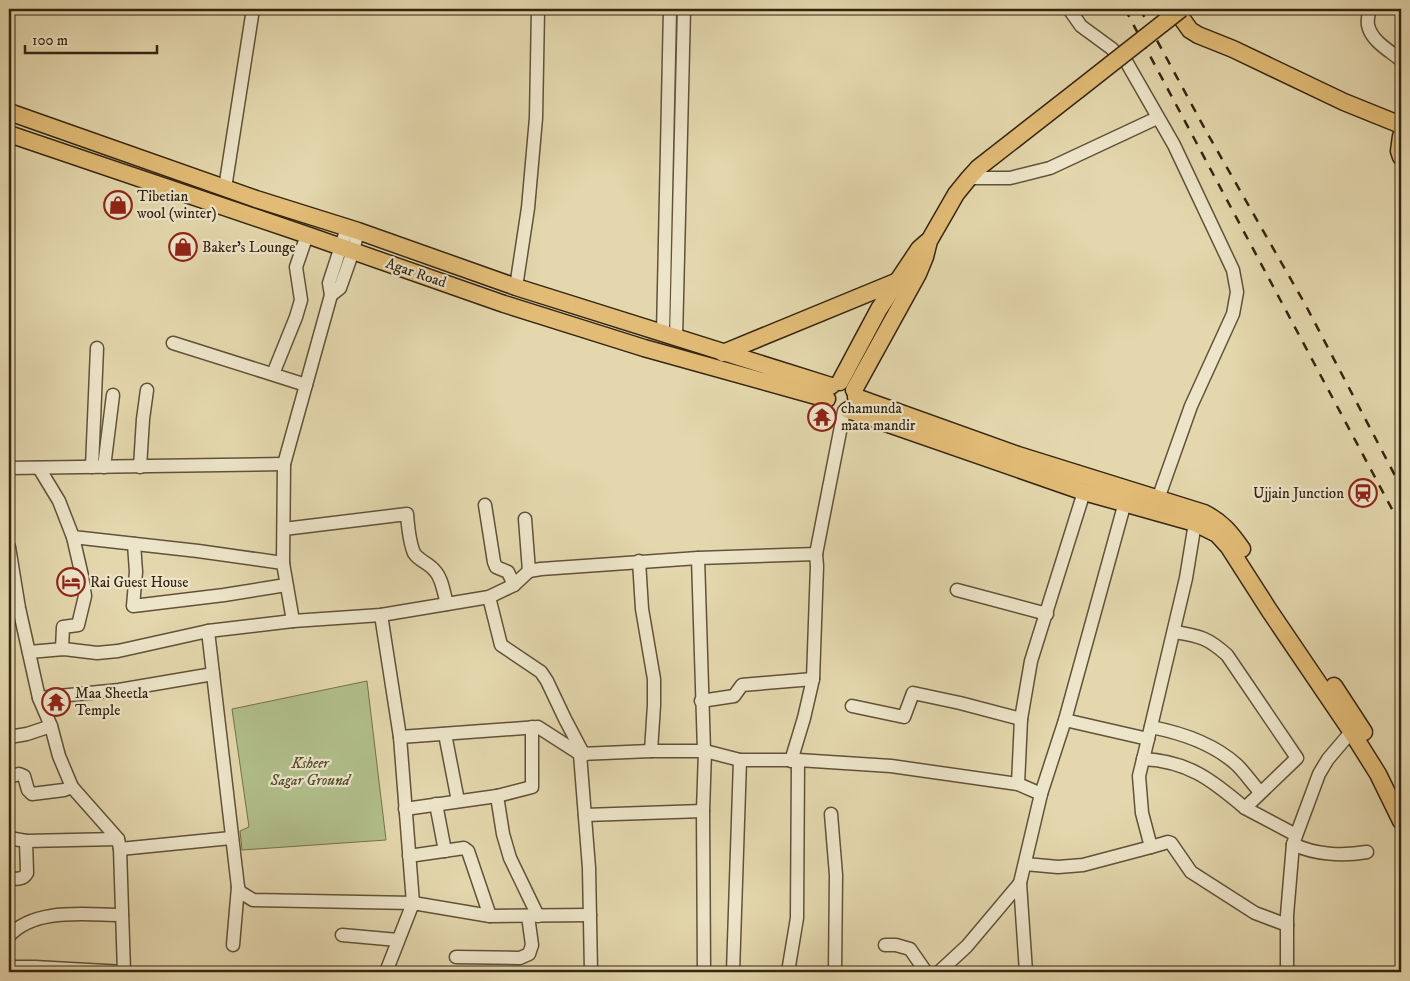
<svg xmlns="http://www.w3.org/2000/svg" width="1410" height="981" font-family="'IM FELL DW Pica',serif">
<style>
.green{fill:#b1bf8b;stroke:#73724e}
.lines{fill:none;stroke-linecap:round;stroke-linejoin:round}
.minor-casing{stroke:#615239;stroke-width:15}
.major-casing{stroke:#352512;stroke-width:19}
.minor{stroke:#ede5ca;stroke-width:12}
.major{stroke:#e2bc76;stroke-width:16}
.rail{stroke:#352512;stroke-width:2.5;stroke-dasharray:9 9;stroke-linecap:butt}
.major-bridge-casing{stroke:#352512;stroke-width:19;stroke-linecap:butt}
.major-bridge{stroke:#e2bc76;stroke-width:16}
.labels{text-anchor:middle;dominant-baseline:central;stroke-width:4.5;stroke-linejoin:round;paint-order:stroke}
.poi-label{font-size:15px;fill:#352512;stroke:#ede5ca;text-anchor:start}
.street-label{font-size:15px;fill:#352512;stroke:#ede5ca}
.park-label{font-size:15px;font-style:italic;fill:#544c30;stroke:#ede5ca}
</style>
<rect width="100%" height="100%" fill="#e4d7ad"/>
<filter id="stains"><feTurbulence type="fractalNoise" baseFrequency=".004" numOctaves="4"/><feColorMatrix values="0 0 0 0 .2 0 0 0 0 .09 0 0 0 0 .02 0 0 0 .5 -.17"/></filter>
<radialGradient id="worn" r=".72"><stop offset=".6" stop-color="#630" stop-opacity="0"/><stop offset="1" stop-color="#630" stop-opacity=".3"/></radialGradient>
<!-- green -->
<polygon class="green" points="367,681 386,840 242,850 240,831 249,827 232,709"/>
<g class="lines">
<defs>
<g id="minor">
<polyline points="1069,9 1081,26 1111,48 1127,63 1174,145 1233,270 1237,292 1233,314 1191,406 1158,499"/>
<path d="M1369,9C1369,14 1367,20 1368,25C1371,41 1390,51 1401,60"/>
<polyline points="969,178 1010,178 1050,168 1157,118"/>
<polyline points="225,188 253,9"/>
<polyline points="347,228 329,283 331,295 340,288 353,251 358,231"/>
<polyline points="516,287 528,208 536,118 538,9"/>
<polyline points="663,334 670,9"/>
<polyline points="676,338 684,9"/>
<polyline points="173,343 306,385"/>
<polyline points="273,374 296,317 301,300 296,267 307,235"/>
<polyline points="92,467 97,348"/>
<polyline points="104,467 113,395"/>
<polyline points="140,467 143,419 147,390"/>
<polyline points="9,468 284,464"/>
<polyline points="39,468 59,501 73,537 198,551 283,563"/>
<polyline points="485,505 494,562 496,567 508,572 514,585"/>
<polyline points="525,519 529,571"/>
<path d="M284,529L407,514C408,527 409,541 414,553C419,561 429,563 435,571C442,578 444,594 447,604"/>
<polyline points="134,544 136,572 133,606 224,595 286,585"/>
<polyline points="9,547 19,608 39,698 51,726 59,756 72,787 118,839 120,849 124,972"/>
<polyline points="698,558 704,751"/>
<polyline points="639,561 642,609 654,679 654,705 651,751"/>
<polyline points="957,590 1047,614"/>
<polyline points="489,597 501,645 541,672 547,681 565,719 584,755"/>
<polyline points="381,615 400,737 538,727 580,754 651,751 705,751 740,760 798,760 891,766 1018,784 1041,794"/>
<polyline points="293,621 283,563 284,464 331,295"/>
<polyline points="208,631 238,887 240,892 253,900 413,903 400,737"/>
<path d="M1175,632C1200,636 1208,638 1227,655L1297,758L1245,808L1296,835"/>
<polyline points="62,649 63,627 78,625 85,596 82,576 73,537"/>
<polyline points="29,652 64,649 97,653 118,651 208,631 293,621 381,615 489,597 514,585 529,571 541,569 698,558 816,554 844,411"/>
<polyline points="39,698 119,690 213,674"/>
<polyline points="701,701 734,696 742,685 813,679"/>
<polyline points="852,706 904,717 913,693 960,703 1021,719"/>
<polyline points="1065,720 1148,739 1186,578 1195,523"/>
<path d="M1151,727C1182,733 1213,743 1237,765C1245,773 1252,783 1260,792"/>
<polyline points="445,734 458,801"/>
<polyline points="9,737 27,734 51,726"/>
<polyline points="580,754 589,868 591,972"/>
<path d="M1143,759C1188,761 1212,780 1245,808"/>
<polyline points="791,761 804,718 813,679 817,566 816,554"/>
<polyline points="9,777 19,774 24,776 28,790 32,794 64,790 72,787"/>
<polyline points="1018,784 1021,719 1031,661 1084,492"/>
<polyline points="497,796 503,834 510,858 538,916"/>
<polyline points="436,804 445,851"/>
<polyline points="405,809 497,796 532,787 532,727"/>
<polyline points="831,814 836,875 835,972"/>
<polyline points="585,815 703,811"/>
<polyline points="9,838 26,841 118,839"/>
<path d="M1293,844C1315,855 1343,856 1367,852"/>
<polyline points="1151,847 1168,842 1171,843 1191,872 1255,913 1287,925"/>
<polyline points="120,849 231,838"/>
<polyline points="409,856 464,848 468,851 490,916"/>
<polyline points="1025,864 1058,867 1083,865 1151,847 1142,813 1139,776 1148,739"/>
<path d="M9,878C17,879 23,880 27,873L26,841"/>
<polyline points="342,935 398,940"/>
<path d="M9,936C35,907 86,915 122,915"/>
<polyline points="233,945 238,887"/>
<polyline points="885,945 896,945 910,949 926,972"/>
<polyline points="456,957 520,958 529,954 532,945 528,916"/>
<polyline points="9,967 35,967 124,972"/>
<polyline points="386,972 413,903 490,916 590,915"/>
<polyline points="704,972 703,811 705,751"/>
<polyline points="733,972 740,760"/>
<polyline points="788,972 797,918 798,760"/>
<polyline points="939,972 967,946 1020,883"/>
<polyline points="1026,972 1020,883 1041,794 1065,720 1127,495"/>
<polyline points="1287,972 1287,915 1293,844 1319,774 1328,759 1357,725"/>
</g>
<g id="major">
<polyline points="1175,9 1190,30 1198,35 1233,49 1344,102 1401,125"/>
<polyline points="9,112 256,199 358,231 516,287 831,386"/>
<polyline points="9,134 307,235 504,304 644,348 827,399"/>
<polyline points="1401,136 1399,151 1401,157"/>
<polyline points="723,353 898,281"/>
<polyline points="840,382 879,309 919,249 927,242"/>
<polyline points="854,390 918,274 925,257 929,241 956,194 969,178 978,168 1078,90"/>
<path d="M856,397L1018,455L1204,513C1222,522 1231,533 1242,549"/>
<polyline points="848,410 1084,492 1195,523 1217,534 1228,546 1269,610 1351,731 1378,774 1401,821"/>
<polyline points="1334,686 1364,732"/>
</g>
</defs>
<!-- minor casing -->
<use href="#minor" class="minor-casing"/>
<!-- major casing -->
<use href="#major" class="major-casing"/>
<!-- minor -->
<use href="#minor" class="minor"/>
<!-- major -->
<use href="#major" class="major"/>
<!-- rail -->
<g class="rail">
<polyline points="1125,9 1401,526"/>
<polyline points="1140,9 1206,131 1305,304 1401,487"/>
</g>
<defs>
<polyline id="major-bridge" points="1078,90 1181,9"/>
</defs>
<!-- major-bridge casing -->
<use href="#major-bridge" class="major-bridge-casing"/>
<!-- major-bridge -->
<use href="#major-bridge" class="major-bridge"/>
</g>
<!-- icons -->
<defs>
<symbol id="shop-ring" viewBox="-11 -11 22 22"><circle r="9.5" fill="#ede5ca" stroke="#8f2418" stroke-width="1.5"/><path d="M-5-2.5h2.3a2.7 3.5 0 0 1 5.4 0H5L5.5 6h-11ZM-1.5-2.5h3a1.5 2.3 0 0 0-3 0Z" fill="#8f2418"/></symbol>
<symbol id="temple-ring" viewBox="-11 -11 22 22"><circle r="9.5" fill="#ede5ca" stroke="#8f2418" stroke-width="1.5"/><path d="M0-6L5-2H3V0L6.5 2.5H4V6H1.5V3h-3V6H-4V2.5H-6.5L-3 0V-2H-5Z" fill="#8f2418"/></symbol>
<symbol id="station-ring" viewBox="-11 -11 22 22"><circle r="9.5" fill="#ede5ca" stroke="#8f2418" stroke-width="1.5"/><path d="M-3-6H3Q5-6 5-4V2Q5 4 3 4L4.5 6H3L1.5 4h-3L-3 6H-4.5L-3 4Q-5 4-5 2V-4Q-5-6-3-6ZM-3.5-4v3h7v-3ZM-3.5 1v1.5H-2V1ZM2 1v1.5H3.5V1Z" fill="#8f2418"/></symbol>
<symbol id="hotel-ring" viewBox="-11 -11 22 22"><circle r="9.5" fill="#ede5ca" stroke="#8f2418" stroke-width="1.5"/><path d="M-6-4.5h1.5V1H6V5H4.5V3h-9V5H-6ZM-4 0a1.8 1.8 0 1 1 3.6 0ZM.5 0V-2.5h3Q6-2.5 6 0Z" fill="#8f2418"/></symbol>
</defs>
<g fill-rule="evenodd">
<use href="#shop-ring" x="102" y="189" width="32" height="32"/>
<use href="#shop-ring" x="167" y="231" width="32" height="32"/>
<use href="#temple-ring" x="806" y="401" width="32" height="32"/>
<use href="#station-ring" x="1347" y="477" width="32" height="32"/>
<use href="#hotel-ring" x="55" y="566" width="32" height="32"/>
<use href="#temple-ring" x="40" y="686" width="32" height="32"/>
</g>
<g class="labels">
<!-- poi labels -->
<g class="poi-label">
<text x="137" y="196">Tibetian<tspan x="137" dy="17">wool (winter)</tspan></text>
<text x="202" y="247">Baker's Lounge</text>
<text x="841" y="408">chamunda<tspan x="841" dy="17">mata mandir</tspan></text>
<text x="1344" y="493" text-anchor="end">Ujjain Junction</text>
<text x="90" y="582">Rai Guest House</text>
<text x="75" y="693">Maa Sheetla<tspan x="75" dy="17">Temple</tspan></text>
</g>
<!-- street labels -->
<g class="street-label">
<text transform="translate(416 273) rotate(19)">Agar Road</text>
</g>
<!-- park labels -->
<g class="park-label">
<text x="310" y="763">Ksheer<tspan x="310" dy="17">Sagar Ground</tspan></text>
</g>
</g>
<!-- margin -->
<rect width="1410" height="981" fill="none" stroke="#e4d7ad" stroke-width="30"/>
<rect x="10" y="10" width="1390" height="961" fill="none" stroke="#352512" stroke-width="2.5"/>
<rect x="15" y="15" width="1380" height="951" fill="none" stroke="#352512"/>
<!-- scale -->
<path d="M25 45v8h132v-8" fill="none" stroke="#352512" stroke-width="2.5"/>
<text x="32" y="45" font-size="15" fill="#352512" stroke="#ede5ca" stroke-width="4" paint-order="stroke">100 m</text>
<rect width="100%" height="100%" filter="url(#stains)"/>
<rect width="100%" height="100%" fill="url(#worn)"/>
</svg>
